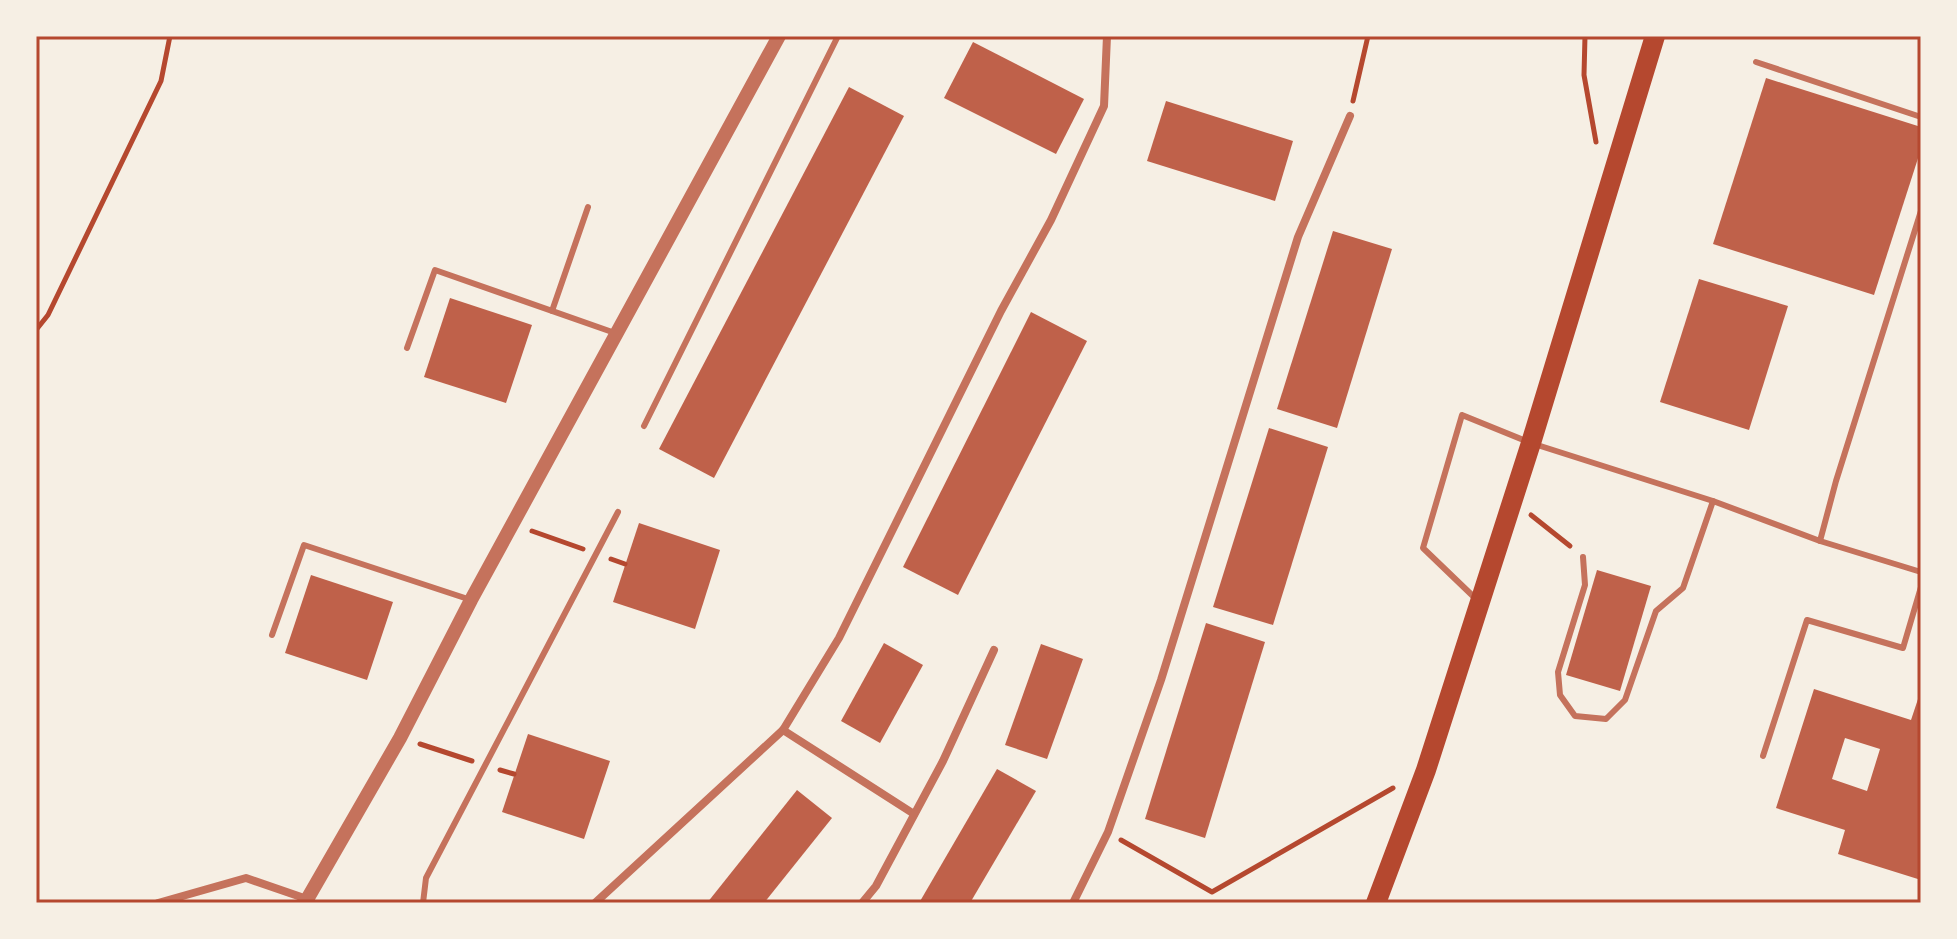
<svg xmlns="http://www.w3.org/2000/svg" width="1957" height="939" font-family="Bitter,serif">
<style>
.building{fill:#bf614a;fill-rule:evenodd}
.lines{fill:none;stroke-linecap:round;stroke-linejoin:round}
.path{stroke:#b5482f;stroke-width:5}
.service{stroke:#c5725c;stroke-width:6}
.minor{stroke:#c5725c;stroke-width:8}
.tertiary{stroke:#c5725c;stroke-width:14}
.primary{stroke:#b5482f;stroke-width:20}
.neatline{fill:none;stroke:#b5482f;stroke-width:3}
</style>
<rect width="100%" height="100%" fill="#f6efe4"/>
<!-- building -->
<g class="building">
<polygon points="973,42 1084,99 1056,154 944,98"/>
<polygon points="1766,78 1921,127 1921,149 1874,295 1713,244"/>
<polygon points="849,87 904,116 714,478 659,449"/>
<polygon points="1166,101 1293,141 1275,201 1147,161"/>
<polygon points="1333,231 1392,249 1337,428 1277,409"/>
<polygon points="1699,279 1788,306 1749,430 1660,402"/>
<polygon points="450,298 532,325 506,403 424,377"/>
<polygon points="1031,312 1087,341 958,595 903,567"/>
<polygon points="1269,428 1328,447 1273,625 1213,607"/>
<polygon points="639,523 720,550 695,629 613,602"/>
<polygon points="1597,570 1651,586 1620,691 1566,675"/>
<polygon points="311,575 393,602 367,680 285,653"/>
<polygon points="1206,623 1265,642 1205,838 1145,819"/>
<polygon points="884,643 923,665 880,743 841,721"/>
<polygon points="1041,644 1083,659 1047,759 1005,745"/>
<path d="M1814,689L1911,720L1921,690V880L1838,854L1845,830L1776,808ZM1845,738L1880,749L1867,791L1832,779Z"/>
<polygon points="528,734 610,761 584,839 502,812"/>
<polygon points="997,769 1036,791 970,903 919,903"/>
<polygon points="797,790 832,818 764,903 707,903"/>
</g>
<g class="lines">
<!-- path -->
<g class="path">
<polyline points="1585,36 1584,75 1596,142"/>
<polyline points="1353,101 1368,36"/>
<polyline points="36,330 48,315 161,81 170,36"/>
<polyline points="1531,515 1570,546"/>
<polyline points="532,531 583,549"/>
<polyline points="611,559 625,564"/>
<polyline points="420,744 472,761"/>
<polyline points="500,770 514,774"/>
<polyline points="1121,840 1212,892 1393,788"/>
</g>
<!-- service -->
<g class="service">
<polyline points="1756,62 1921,117"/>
<polyline points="552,311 588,207"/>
<polyline points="407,348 435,270 615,333"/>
<polyline points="644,426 838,36"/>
<polyline points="1820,541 1836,481 1921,211"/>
<polyline points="1583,557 1585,585 1558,672 1560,695 1575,716 1606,719 1625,700 1656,611 1683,588 1713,501"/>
<polyline points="1475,598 1423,548 1462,415 1531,443 1713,501 1820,541 1921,572"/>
<polyline points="272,635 304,545 471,600"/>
<polyline points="1763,756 1807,620 1903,648 1921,587"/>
<polyline points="423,903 426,878 618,512"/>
</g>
<!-- minor -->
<g class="minor">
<polyline points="783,730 914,814"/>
<polyline points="158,903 246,878 307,899"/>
<polyline points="595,903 783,730 839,638 1001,311 1051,220 1104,106 1107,36"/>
<polyline points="862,903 876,886 943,761 994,650"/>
<polyline points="1073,903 1108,832 1161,680 1298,237 1350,116"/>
</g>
<!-- tertiary -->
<polyline class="tertiary" points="305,903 400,738 471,600 779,36"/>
<!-- primary -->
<polyline class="primary" points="1376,903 1426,770 1531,443 1655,36"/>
</g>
<!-- border -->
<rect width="1957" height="939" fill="none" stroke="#f6efe4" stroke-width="76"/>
<rect x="38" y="38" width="1881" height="863" class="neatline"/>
</svg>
